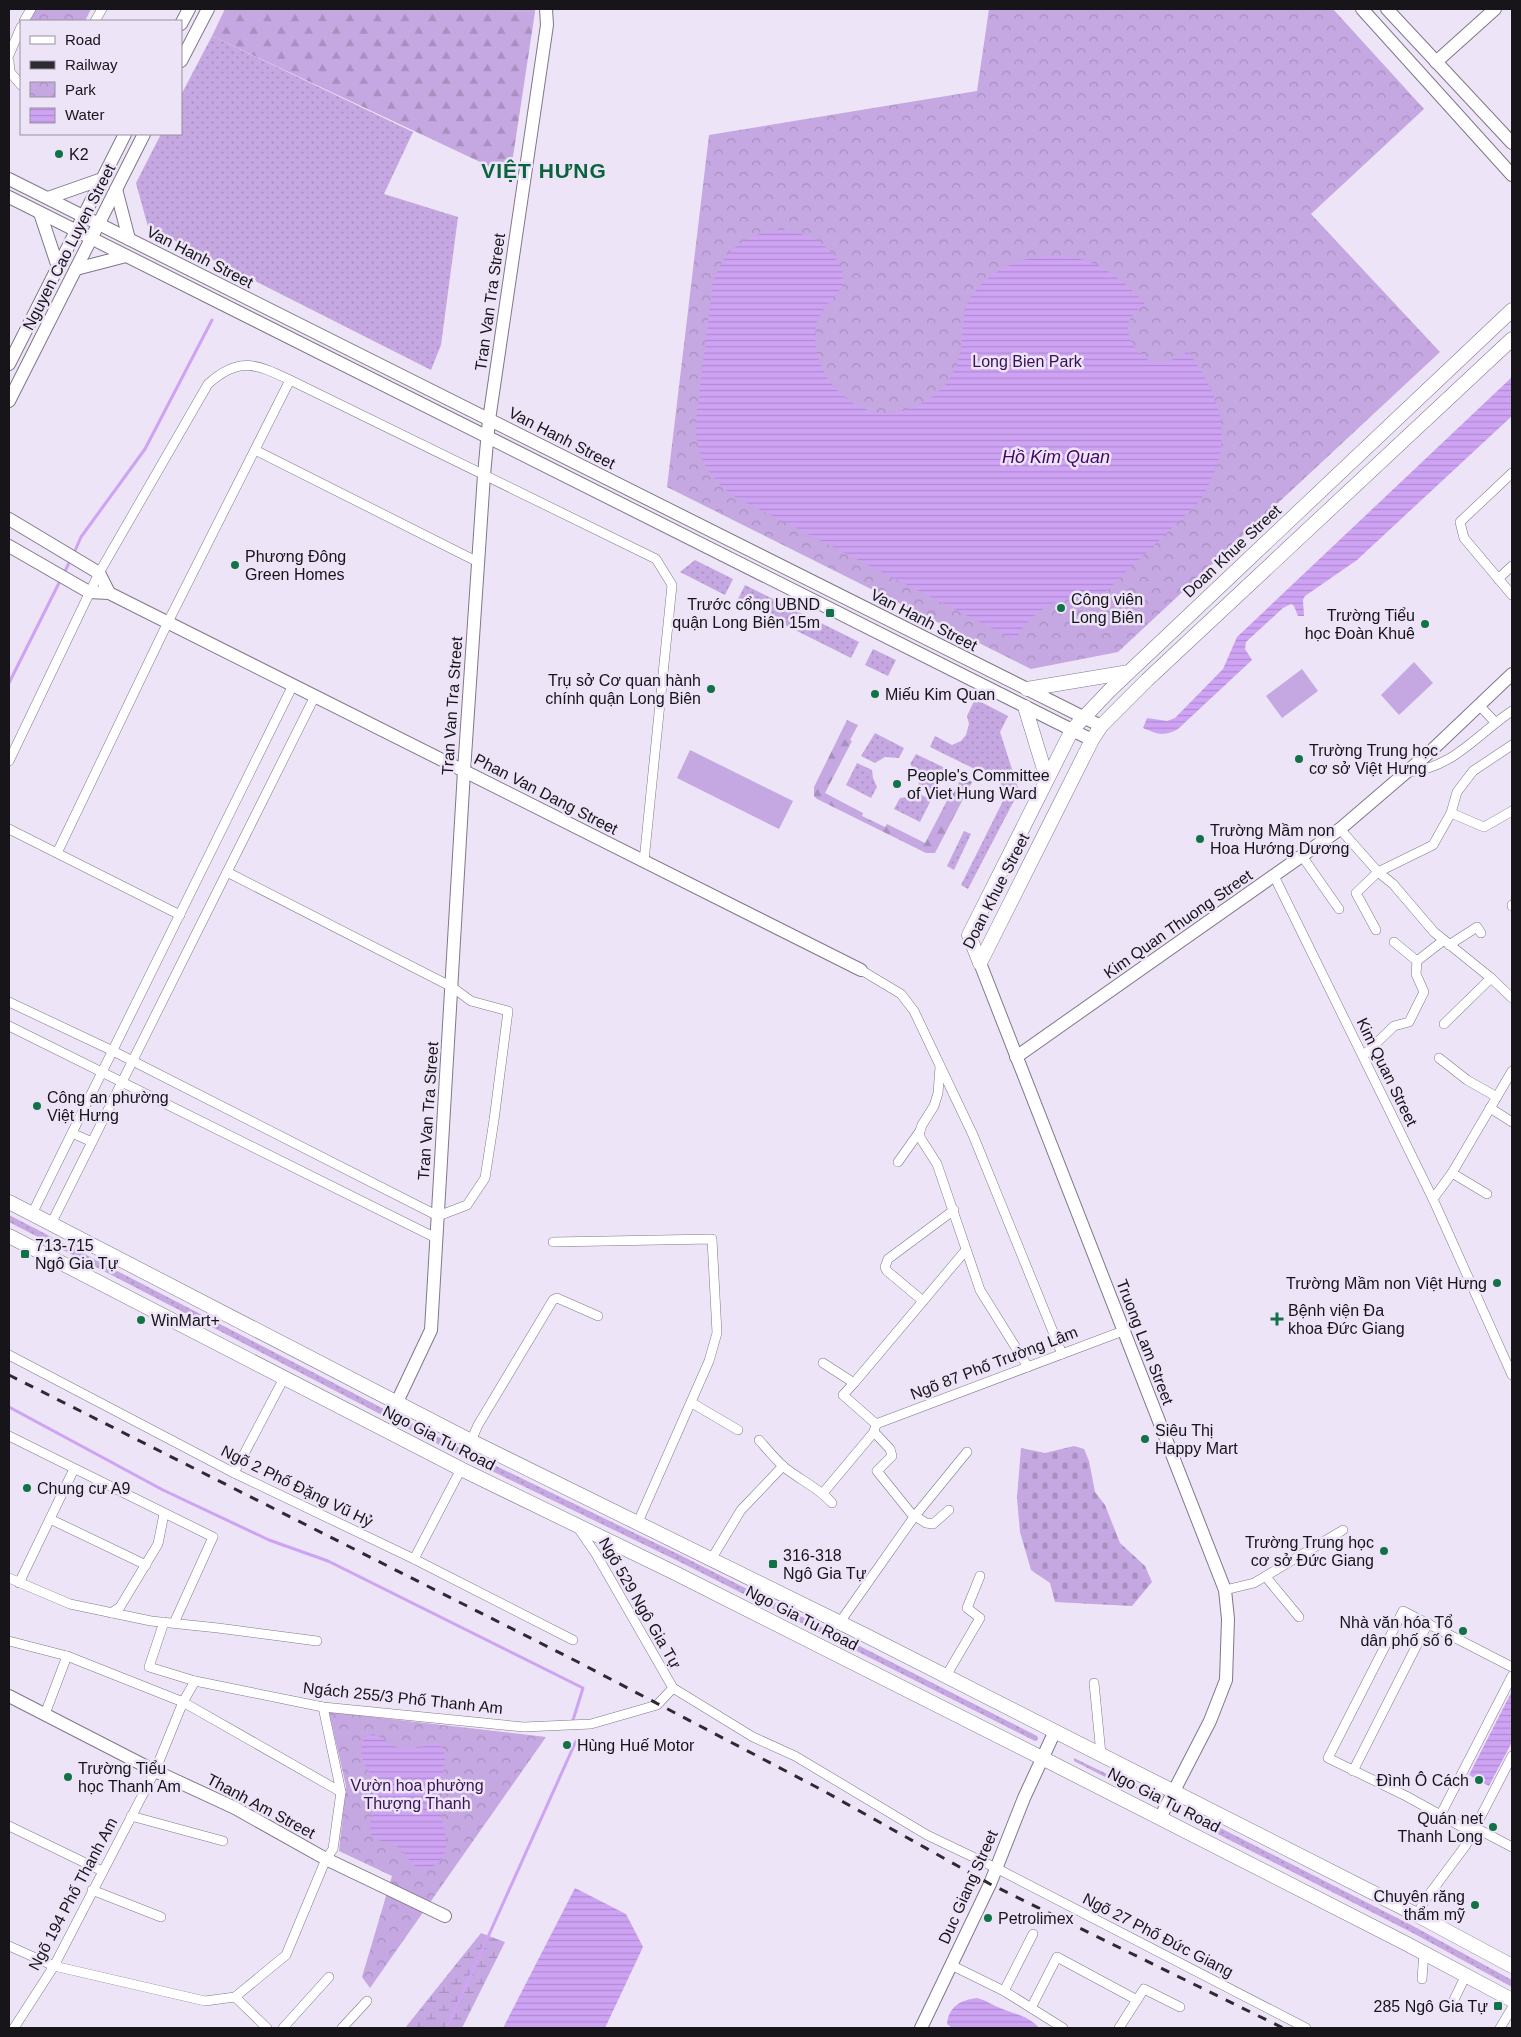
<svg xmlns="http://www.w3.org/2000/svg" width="1521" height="2037" font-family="Arial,sans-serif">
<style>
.grass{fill:url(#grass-dots)}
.forest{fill:url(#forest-firs)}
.wetland{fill:url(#wetland-marsh)}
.cemetery{fill:url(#cemetery-stones)}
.park{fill:url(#park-crowns)}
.pitch{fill:#c5a7e1}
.water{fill:url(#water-rules)}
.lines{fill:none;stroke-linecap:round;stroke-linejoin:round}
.stream{stroke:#cea3f4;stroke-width:3}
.street-casing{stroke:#807888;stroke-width:10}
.secondary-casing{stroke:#807888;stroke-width:14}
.primary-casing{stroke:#807888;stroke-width:15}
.street{stroke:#fff;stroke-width:9}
.secondary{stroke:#fff;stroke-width:12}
.primary{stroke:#fff;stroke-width:14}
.rail{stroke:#2d2a31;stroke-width:3;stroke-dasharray:9 9;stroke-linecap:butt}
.poi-dot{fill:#117147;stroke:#ede4f7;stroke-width:2}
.labels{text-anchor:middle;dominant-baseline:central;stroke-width:5;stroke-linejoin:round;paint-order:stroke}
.poi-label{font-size:16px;fill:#17141a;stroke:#ede4f7;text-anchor:start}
.street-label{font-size:16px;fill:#17141a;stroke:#ede4f7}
.park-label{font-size:16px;fill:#3a1056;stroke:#ede4f7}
.water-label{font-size:18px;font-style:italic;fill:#440567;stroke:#ede4f7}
.district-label{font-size:21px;font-weight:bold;letter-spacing:1px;fill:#09633c;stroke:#ede4f7}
</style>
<defs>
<pattern id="grass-dots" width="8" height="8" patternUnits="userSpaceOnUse" patternTransform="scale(1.25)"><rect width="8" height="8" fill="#c5a7e1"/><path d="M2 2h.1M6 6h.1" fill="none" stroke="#a88fc0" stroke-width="1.8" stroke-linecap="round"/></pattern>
<pattern id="forest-firs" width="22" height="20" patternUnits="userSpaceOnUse" patternTransform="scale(1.25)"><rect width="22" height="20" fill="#c5a7e1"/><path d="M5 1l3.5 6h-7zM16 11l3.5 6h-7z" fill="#a88fc0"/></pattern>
<pattern id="wetland-marsh" width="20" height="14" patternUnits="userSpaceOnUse" patternTransform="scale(1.25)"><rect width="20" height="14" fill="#c5a7e1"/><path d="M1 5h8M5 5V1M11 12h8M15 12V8" fill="none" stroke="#a88fc0"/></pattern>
<pattern id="cemetery-stones" width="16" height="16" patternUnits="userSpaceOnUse" patternTransform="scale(1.25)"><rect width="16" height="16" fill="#c5a7e1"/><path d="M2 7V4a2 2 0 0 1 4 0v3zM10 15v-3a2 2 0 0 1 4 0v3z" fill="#a88fc0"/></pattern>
<pattern id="park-crowns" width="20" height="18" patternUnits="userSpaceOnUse" patternTransform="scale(1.25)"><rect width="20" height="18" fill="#c5a7e1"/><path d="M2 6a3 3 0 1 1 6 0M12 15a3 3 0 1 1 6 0" fill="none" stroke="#a88fc0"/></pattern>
<pattern id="water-rules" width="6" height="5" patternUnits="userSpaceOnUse" patternTransform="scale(1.25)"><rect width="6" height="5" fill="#cea3f4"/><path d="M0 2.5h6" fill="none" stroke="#b08bd1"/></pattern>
</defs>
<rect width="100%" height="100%" fill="#ede4f7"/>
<!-- grass -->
<g class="grass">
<polygon points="212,36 413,132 384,194 458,217 441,345 431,370 148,227 136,183 161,134 181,134 181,95"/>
<polygon points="695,560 733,579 725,595 680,572"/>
<polygon points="745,585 859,642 851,658 737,601"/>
<polygon points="873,649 896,660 888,676 865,665"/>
<polygon points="975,699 1008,716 1000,732 1019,791 968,889 961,885 1004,799 1005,790 999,781 930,747 935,736 952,745 961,741 966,735 969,724 967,716"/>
<polygon points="875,733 904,748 899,758 885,757 875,763 861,756"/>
<polygon points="916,754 945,768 935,793 919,785 918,774 910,764"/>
<polygon points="857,763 872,770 873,778 877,787 871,798 846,785"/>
<polygon points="916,792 931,800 920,822 894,809 900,798 909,797"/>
<polygon points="964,831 971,834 954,870 947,866"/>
<polygon points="9,1215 467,1452 678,1554 1037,1736 1038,1740 1035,1741 676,1560 465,1458 9,1222"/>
<polygon points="1074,1758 1109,1775 1113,1774 1154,1795 1155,1797 1118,1780 1113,1781 1074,1761"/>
<polygon points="1183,1811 1187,1811 1413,1926 1512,1980 1512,1987 1411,1932 1184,1817"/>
</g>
<!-- forest -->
<g class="forest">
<polygon points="225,9 427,9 535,12 510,176 212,36"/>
<polygon points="847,720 858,725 850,740 852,741 825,793 863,813 862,816 885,827 887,824 925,843 952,791 954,792 962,777 972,782 935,853 926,853 817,799 814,796 814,787"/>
</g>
<!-- wetland -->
<polygon class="wetland" points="481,1933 505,1942 462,2028 405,2028"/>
<!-- cemetery -->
<g class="cemetery">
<polygon points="427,9 535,9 535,12 427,10"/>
<polygon points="1074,1446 1084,1449 1089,1461 1095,1492 1105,1505 1120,1543 1145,1566 1152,1582 1132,1606 1055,1602 1050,1583 1031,1570 1020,1532 1017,1498 1021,1448 1045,1453"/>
</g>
<!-- park -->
<g class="park">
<polygon points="35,9 91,9 85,21 29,21"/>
<polygon points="989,9 1333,9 1424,109 1311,214 1440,352 1118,652 1031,669 667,487 709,135 977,91"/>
<polygon points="329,1712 546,1737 370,1988 362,1977 392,1876 339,1851 346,1786"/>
</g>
<!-- pitch -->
<g class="pitch">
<polygon points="1414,662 1433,683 1399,715 1381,695"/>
<polygon points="1302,669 1318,691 1282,718 1266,696"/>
<polygon points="690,750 793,801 779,829 677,778"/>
</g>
<!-- water -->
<g class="water">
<path d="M783,230C806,234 832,243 840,267C843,273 844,279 842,286C836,298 823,305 818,319C805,361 839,409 882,413C895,415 910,409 922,403C949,389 961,365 962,335C963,325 963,312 968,302C993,257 1056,244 1101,267C1118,276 1131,290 1145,303C1140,308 1132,314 1129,321C1126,328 1129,337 1132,343C1147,369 1166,366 1188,351C1225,405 1236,443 1199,502L1099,598C1062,593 1033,608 1015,640L737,498C709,480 694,454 696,420L713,281C725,247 748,233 783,230Z"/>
<path d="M1512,377V416L1357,560L1305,596L1303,600L1304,616H1298L1294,606L1291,604L1283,608L1246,642L1245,649L1252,660L1178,729C1164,737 1157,734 1143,728L1147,718L1167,721L1175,718L1223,669L1237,637Z"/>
<polygon points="1512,1691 1512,1742 1489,1786 1469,1775"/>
<path d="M373,1734C384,1737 391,1747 402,1749C414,1751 426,1744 438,1743C453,1755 439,1780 438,1797C437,1813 448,1832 446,1846C445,1856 441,1864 431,1867C411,1874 409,1854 398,1847C387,1841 381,1844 371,1834C367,1819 378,1807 376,1792C374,1769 352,1760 365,1737Z"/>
<polygon points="575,1888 626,1914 643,1947 605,2028 503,2028"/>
<path d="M977,1998C986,2000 992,2005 1000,2008C1014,2014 1029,2016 1039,2028H952L947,2024C949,2006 961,2000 977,1998Z"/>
</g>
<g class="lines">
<!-- stream -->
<g class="stream">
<polyline points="74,553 81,537 145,449 212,320"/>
<polyline points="64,573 71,559"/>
<polyline points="9,683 61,579"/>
<polyline points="9,1407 163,1490 269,1540 328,1561 583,1688 573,1720"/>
<polyline points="447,2028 576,1741"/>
</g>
<defs>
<g id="street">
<polyline points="24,21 31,9"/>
<polyline points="95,21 102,9"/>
<polyline points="9,55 21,27"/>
<polyline points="9,61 10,72 21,85"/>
<polyline points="255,450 478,562"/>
<polyline points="1512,473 1460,522 1464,538 1512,595"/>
<polyline points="1498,579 1512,566"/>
<polyline points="1479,705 1495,722"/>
<path d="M9,761L99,573L208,384C239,356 256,364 290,380"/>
<path d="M1406,772C1452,770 1477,734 1512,711"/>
<polyline points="1451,813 1484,827 1512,811"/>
<polyline points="9,829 180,915"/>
<polyline points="1340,829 1378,872 1393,884 1434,932 1491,978 1512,998"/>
<polyline points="57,853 168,622 290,380 656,559 672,585 644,861"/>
<polyline points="1302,856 1339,909"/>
<polyline points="1274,876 1433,1199 1512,1375"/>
<polyline points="1512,905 1512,906"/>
<polyline points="1376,930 1356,893 1378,872 1433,845 1451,813 1457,792 1473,771 1512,745"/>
<polyline points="1394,942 1417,961"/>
<polyline points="1449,945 1477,927 1481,933"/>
<polyline points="861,970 901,994 914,1011 973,1135 1062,1354"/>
<polyline points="9,1002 113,1051 438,1216 467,1205 485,1178 494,1120 508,1011 471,1001 452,987 227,872"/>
<polyline points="1444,1024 1491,978"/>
<polyline points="9,1026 436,1238"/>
<polyline points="1363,1056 1394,1026 1409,1022 1424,992 1416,974 1417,961 1444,940"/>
<polyline points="1439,1058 1467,1080 1497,1097"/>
<polyline points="940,1067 938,1093 934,1106 922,1125 919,1134 921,1139 937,1164 980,1290 1028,1367"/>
<polyline points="1490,1108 1512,1122"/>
<polyline points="72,1133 92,1142"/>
<polyline points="898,1162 920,1131"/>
<polyline points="1452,1173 1487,1194"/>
<polyline points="1433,1199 1452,1173 1512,1071"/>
<polyline points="32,1214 293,685"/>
<polyline points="51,1224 315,696"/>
<polyline points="553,1242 712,1239 717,1333 709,1361 638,1522"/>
<polyline points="923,1301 887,1271 885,1267 888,1259 954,1210"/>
<polyline points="9,1355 234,1473 414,1559 573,1640"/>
<polyline points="823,1363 854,1383 843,1395 876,1424"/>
<polyline points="854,1383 966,1250"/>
<polyline points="692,1403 738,1430"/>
<polyline points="876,1424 1123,1331"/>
<polyline points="9,1436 213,1537 174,1623"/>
<path d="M759,1440C767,1449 775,1459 784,1467C800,1480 819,1488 832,1503"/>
<polyline points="471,1441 478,1425 553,1300 557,1298 598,1316"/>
<polyline points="234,1473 284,1378"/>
<polyline points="823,1493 874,1432"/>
<polyline points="915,1516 926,1523 933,1524 949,1510"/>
<polyline points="914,1517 967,1452"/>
<polyline points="50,1519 146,1565"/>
<polyline points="712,1558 741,1510 783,1466"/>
<polyline points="414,1559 461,1469"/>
<polyline points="1266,1577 1299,1617"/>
<polyline points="9,1578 70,1604 151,1621 218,1628 317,1641"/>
<polyline points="19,1583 74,1469"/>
<polyline points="1225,1590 1254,1583 1343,1530"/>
<polyline points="111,1613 120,1607 158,1544 164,1514"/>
<polyline points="164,1622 149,1667 195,1681 323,1707 524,1727 591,1724 657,1705 673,1688 596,1554 578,1528"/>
<polyline points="840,1622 914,1517 877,1471 892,1456 890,1449 874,1432 876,1424"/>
<polyline points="9,1641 67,1656 183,1702 341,1792"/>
<polyline points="946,1676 980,1618 967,1608 980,1576"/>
<polyline points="1094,1683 1101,1754"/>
<polyline points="673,1688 753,1737 795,1756 927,1835 996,1868 1306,2028"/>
<polyline points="45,1714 67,1656"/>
<polyline points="1353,1771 1428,1623"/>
<polyline points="1441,1814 1512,1676"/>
<polyline points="131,1816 223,1841"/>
<polyline points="9,1826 102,1871"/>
<polyline points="1476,1828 1512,1847"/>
<polyline points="1473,1833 1406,1796 1328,1758 1403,1611 1512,1667"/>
<polyline points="92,1890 161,1917"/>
<polyline points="1417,1915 1425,1900 1466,1845 1512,1756"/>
<polyline points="9,1946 54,1966 205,2001 235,1997"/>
<polyline points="951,1965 1004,1991 1063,2028"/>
<polyline points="1422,1979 1424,1952"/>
<polyline points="1004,1991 1033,1934"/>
<polyline points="235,1997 286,1955 326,1859 333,1849 341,1792 323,1707"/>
<polyline points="235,1997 267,2028"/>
<polyline points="1031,2008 1057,1957 1137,2000"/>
<polyline points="1450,2008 1466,1975"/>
<polyline points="14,2028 54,1966 155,1771 183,1702 195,1681"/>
<polyline points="283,2028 329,1977"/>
<polyline points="342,2028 367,2001"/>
<polyline points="1119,2028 1144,1989 1180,2007"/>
<polyline points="1500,2028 1512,2008"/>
</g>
<g id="secondary">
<polyline points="1362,9 1512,175"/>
<polyline points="1387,9 1512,143"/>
<polyline points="181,24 189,9"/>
<polyline points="181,61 208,9"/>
<polyline points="1436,62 1495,9"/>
<polyline points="9,179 1101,726"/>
<polyline points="116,189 129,239"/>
<polyline points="9,197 1092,740"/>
<polyline points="48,198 102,179"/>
<polyline points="40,213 58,267"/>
<polyline points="76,269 126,256"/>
<polyline points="9,364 125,134"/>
<polyline points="9,401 144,134"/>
<polyline points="9,519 99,573 109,593"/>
<polyline points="9,546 89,592 109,593 861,970"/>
<polyline points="980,963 1225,1590 1228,1619 1226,1680 1210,1721 1160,1818"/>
<polyline points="1016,1057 1340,829 1431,751 1512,674"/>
<polyline points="397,1402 431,1330 464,771 484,475 489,420 547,25 546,9"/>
<polyline points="9,1696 155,1771 235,1808 326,1859 445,1916"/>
<polyline points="921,2028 990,1884 1024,1798 1055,1731"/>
</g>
<g id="primary">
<polyline points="1027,689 1129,672"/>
<polyline points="1025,707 1047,779"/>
<polyline points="980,963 969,935 1072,730 1109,691 1512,310"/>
<polyline points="980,963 1092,740 1101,726 1147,680 1512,339"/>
<polyline points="9,1202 471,1441 865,1635 1417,1915 1512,1966"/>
<polyline points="9,1236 461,1469 673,1572 1042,1758 1407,1944 1512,2000"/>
</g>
</defs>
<!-- street casing -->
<use href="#street" class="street-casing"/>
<!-- secondary casing -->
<use href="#secondary" class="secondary-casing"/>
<!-- primary casing -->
<use href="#primary" class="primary-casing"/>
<!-- street -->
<use href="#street" class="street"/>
<!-- secondary -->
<use href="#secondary" class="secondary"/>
<!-- primary -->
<use href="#primary" class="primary"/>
<!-- rail -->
<polyline class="rail" points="9,1375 578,1662 822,1790 990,1884 1283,2028"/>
</g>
<!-- markers -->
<g class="poi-dot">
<circle cx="59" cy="154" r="5"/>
<circle cx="235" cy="565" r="5"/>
<circle cx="1061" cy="608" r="5"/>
<rect x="825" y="608" width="10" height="10" rx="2.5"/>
<circle cx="1425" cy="624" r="5"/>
<circle cx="711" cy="689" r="5"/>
<circle cx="875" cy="694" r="5"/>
<circle cx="1299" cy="759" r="5"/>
<circle cx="897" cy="784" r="5"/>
<circle cx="1200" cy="839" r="5"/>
<circle cx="37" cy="1106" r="5"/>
<rect x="20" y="1249" width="10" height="10" rx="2.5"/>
<circle cx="1497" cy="1283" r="5"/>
<path d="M1274.5 1311.5h5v5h5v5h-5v5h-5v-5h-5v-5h5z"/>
<circle cx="141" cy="1320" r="5"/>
<circle cx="1145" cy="1439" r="5"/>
<circle cx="27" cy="1488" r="5"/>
<circle cx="1384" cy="1551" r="5"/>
<rect x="768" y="1559" width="10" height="10" rx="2.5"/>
<circle cx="1463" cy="1631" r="5"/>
<circle cx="567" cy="1745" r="5"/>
<circle cx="68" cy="1777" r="5"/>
<circle cx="1479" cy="1780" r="5"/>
<circle cx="1493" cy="1827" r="5"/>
<circle cx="1475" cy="1905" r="5"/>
<circle cx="988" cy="1918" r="5"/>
<rect x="1493" y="2001" width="10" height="10" rx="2.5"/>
</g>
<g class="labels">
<!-- poi labels -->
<g class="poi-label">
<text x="69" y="154">K2</text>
<text x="245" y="556">Phương Đông<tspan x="245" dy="18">Green Homes</tspan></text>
<text x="1071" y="599">Công viên<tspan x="1071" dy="18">Long Biên</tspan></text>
<text x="820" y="604" text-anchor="end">Trước cổng UBND<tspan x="820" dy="18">quận Long Biên 15m</tspan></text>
<text x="1415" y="615" text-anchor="end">Trường Tiểu<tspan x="1415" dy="18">học Đoàn Khuê</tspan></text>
<text x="701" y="680" text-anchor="end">Trụ sở Cơ quan hành<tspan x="701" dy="18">chính quận Long Biên</tspan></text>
<text x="885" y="694">Miếu Kim Quan</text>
<text x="1309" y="750">Trường Trung học<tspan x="1309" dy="18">cơ sở Việt Hưng</tspan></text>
<text x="907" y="775">People's Committee<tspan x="907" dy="18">of Viet Hung Ward</tspan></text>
<text x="1210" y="830">Trường Mầm non<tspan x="1210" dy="18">Hoa Hướng Dương</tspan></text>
<text x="47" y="1097">Công an phường<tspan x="47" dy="18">Việt Hưng</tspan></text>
<text x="35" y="1245">713-715<tspan x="35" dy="18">Ngô Gia Tự</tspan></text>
<text x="1487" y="1283" text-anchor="end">Trường Mầm non Việt Hưng</text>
<text x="1288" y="1310">Bệnh viện Đa<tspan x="1288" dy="18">khoa Đức Giang</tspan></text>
<text x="151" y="1320">WinMart+</text>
<text x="1155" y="1430">Siêu Thị<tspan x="1155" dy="18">Happy Mart</tspan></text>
<text x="37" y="1488">Chung cư A9</text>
<text x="1374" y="1542" text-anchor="end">Trường Trung học<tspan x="1374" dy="18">cơ sở Đức Giang</tspan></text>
<text x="783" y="1555">316-318<tspan x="783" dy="18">Ngô Gia Tự</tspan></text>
<text x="1453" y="1622" text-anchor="end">Nhà văn hóa Tổ<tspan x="1453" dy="18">dân phố số 6</tspan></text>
<text x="577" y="1745">Hùng Huế Motor</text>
<text x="78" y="1768">Trường Tiểu<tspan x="78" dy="18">học Thanh Am</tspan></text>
<text x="1469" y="1780" text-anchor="end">Đình Ô Cách</text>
<text x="1483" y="1818" text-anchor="end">Quán net<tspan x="1483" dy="18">Thanh Long</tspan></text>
<text x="1465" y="1896" text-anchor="end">Chuyên răng<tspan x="1465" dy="18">thẩm mỹ</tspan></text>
<text x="998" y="1918">Petrolimex</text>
<text x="1488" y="2006" text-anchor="end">285 Ngô Gia Tự</text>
</g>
<!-- street labels -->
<g class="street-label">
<text transform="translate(69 247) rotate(-63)">Nguyen Cao Luyen Street</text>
<text transform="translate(200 257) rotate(27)">Van Hanh Street</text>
<text transform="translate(490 302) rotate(-82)">Tran Van Tra Street</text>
<text transform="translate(562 438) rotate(27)">Van Hanh Street</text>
<text transform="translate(1232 551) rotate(-43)">Doan Khue Street</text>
<text transform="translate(924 620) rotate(27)">Van Hanh Street</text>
<text transform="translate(452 706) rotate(-86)">Tran Van Tra Street</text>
<text transform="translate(546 794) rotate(27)">Phan Van Dang Street</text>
<text transform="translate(996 891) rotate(-63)">Doan Khue Street</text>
<text transform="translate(1178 924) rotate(-35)">Kim Quan Thuong Street</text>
<text transform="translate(1387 1072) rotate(64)">Kim Quan Street</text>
<text transform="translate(428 1111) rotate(-86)">Tran Van Tra Street</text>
<text transform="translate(1145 1342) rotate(69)">Truong Lam Street</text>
<text transform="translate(994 1363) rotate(-21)">Ngõ 87 Phố Trường Lâm</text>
<text transform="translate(439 1438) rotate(27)">Ngo Gia Tu Road</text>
<text transform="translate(297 1486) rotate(26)">Ngõ 2 Phố Đặng Vũ Hỷ</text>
<text transform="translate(640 1603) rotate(60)">Ngõ 529 Ngô Gia Tự</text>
<text transform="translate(802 1618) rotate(27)">Ngo Gia Tu Road</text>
<text transform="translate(403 1698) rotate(6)">Ngách 255/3 Phố Thanh Am</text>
<text transform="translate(1164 1800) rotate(27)">Ngo Gia Tu Road</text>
<text transform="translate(261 1806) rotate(28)">Thanh Am Street</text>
<text transform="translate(968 1887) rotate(-66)">Duc Giang Street</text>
<text transform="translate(73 1894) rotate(-62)">Ngõ 194 Phố Thanh Am</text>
<text transform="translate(1158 1935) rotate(27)">Ngõ 27 Phố Đức Giang</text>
</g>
<!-- park labels -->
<g class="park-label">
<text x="1027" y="361">Long Bien Park</text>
<text x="417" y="1785">Vườn hoa phường<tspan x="417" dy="18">Thượng Thanh</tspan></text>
</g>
<!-- water labels -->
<g class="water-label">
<text x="1056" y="457">Hồ Kim Quan</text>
</g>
<!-- district labels -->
<g class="district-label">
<text x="544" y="170">VIỆT HƯNG</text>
</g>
</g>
<!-- border -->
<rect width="1521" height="2037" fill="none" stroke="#17141a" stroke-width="20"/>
<!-- legend -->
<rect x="20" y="20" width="162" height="115" fill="#ede4f7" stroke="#97919f"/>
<rect x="30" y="36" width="25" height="8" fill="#ffffff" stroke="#97919f"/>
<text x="65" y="45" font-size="15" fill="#17141a">Road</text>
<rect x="30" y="61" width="25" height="8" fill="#2d2a31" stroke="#97919f"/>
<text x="65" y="70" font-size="15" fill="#17141a">Railway</text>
<rect x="30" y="82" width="25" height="15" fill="url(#park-crowns)" stroke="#97919f"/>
<text x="65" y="95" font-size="15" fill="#17141a">Park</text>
<rect x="30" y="108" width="25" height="15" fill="url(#water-rules)" stroke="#97919f"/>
<text x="65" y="120" font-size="15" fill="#17141a">Water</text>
</svg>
